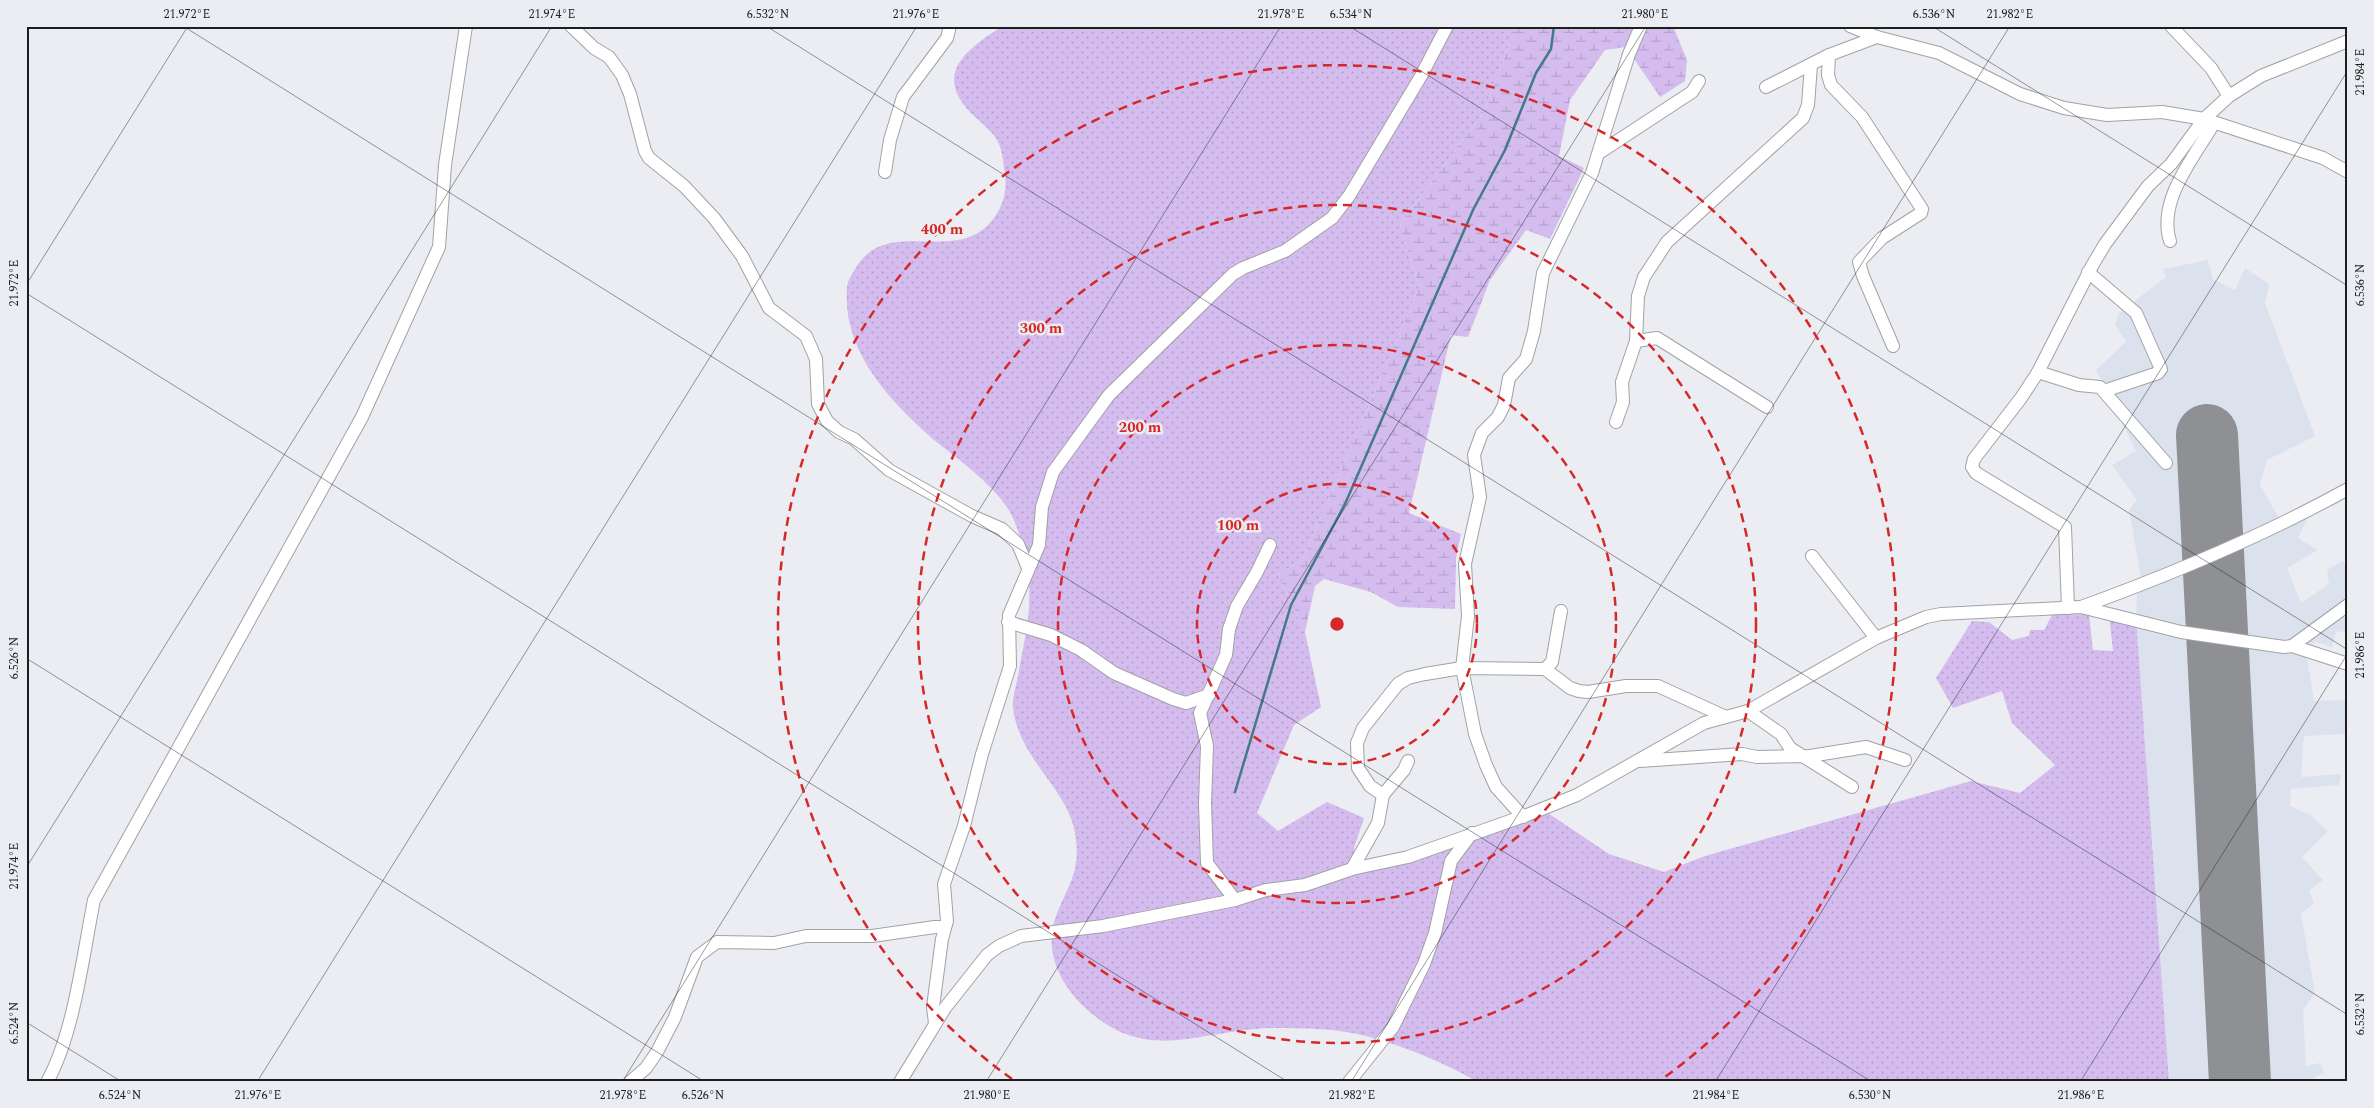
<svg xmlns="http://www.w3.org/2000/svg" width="2374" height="1108" font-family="Spectral,serif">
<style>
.built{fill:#dce2ed}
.grass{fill:url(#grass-dots)}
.wetland{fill:url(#wetland-marsh)}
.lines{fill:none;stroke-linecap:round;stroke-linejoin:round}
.stream{stroke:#447a88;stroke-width:2.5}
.runway{stroke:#8f9094;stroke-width:62}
.minor-casing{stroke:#a0a2a6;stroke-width:14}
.minor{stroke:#fff;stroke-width:12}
.ticks{fill:none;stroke:#1d1e20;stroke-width:1;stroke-opacity:0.45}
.ring{fill:none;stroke:#d62828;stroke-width:2.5;stroke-dasharray:9 6}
.centre{fill:#d62828;stroke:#ebedf2;stroke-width:2.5}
.ring-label{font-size:15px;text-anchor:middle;font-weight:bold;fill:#d62828;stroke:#ebedf2;stroke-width:5;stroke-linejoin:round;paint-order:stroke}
.neatline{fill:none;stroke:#1d1e20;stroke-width:2}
.ticks-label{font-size:12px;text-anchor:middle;fill:#1d1e20}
</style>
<defs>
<pattern id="grass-dots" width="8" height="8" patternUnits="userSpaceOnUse" patternTransform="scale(1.25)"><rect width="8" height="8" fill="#d5bcef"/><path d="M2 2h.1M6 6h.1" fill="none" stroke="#b6a1cd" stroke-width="1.8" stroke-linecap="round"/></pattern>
<pattern id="wetland-marsh" width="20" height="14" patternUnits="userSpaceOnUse" patternTransform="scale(1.25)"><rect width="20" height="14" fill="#d5bcef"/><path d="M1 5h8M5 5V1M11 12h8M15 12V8" fill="none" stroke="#b6a1cd"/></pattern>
</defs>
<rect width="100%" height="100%" fill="#ebedf2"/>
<!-- built -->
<polygon class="built" points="2208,260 2213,279 2235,290 2245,268 2269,284 2265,303 2315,436 2267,460 2260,485 2285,528 2303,504 2309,515 2298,538 2318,550 2287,568 2301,603 2329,584 2327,570 2343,561 2348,570 2348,631 2336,632 2332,647 2316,642 2306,650 2314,701 2346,700 2348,734 2304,736 2301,777 2341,774 2339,785 2291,789 2290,806 2310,815 2328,831 2302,857 2323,880 2309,890 2314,904 2301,913 2315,993 2303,1010 2306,1066 2320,1063 2324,1073 2306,1082 2169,1082 2136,617 2137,595 2143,590 2129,510 2137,500 2112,465 2136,451 2096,370 2126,342 2115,325 2119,313 2166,277 2163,269"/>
<!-- grass -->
<path class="grass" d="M1003,26H1516L1484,112L1400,224L1419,288L1302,561L1278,574L1305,632L1321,707L1294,725L1257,813L1278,831L1327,802L1364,818L1354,848L1357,868L1548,813L1609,854L1664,872L1705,856L1971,781L2020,793L2055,765L2012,723L2002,691L1953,708L1936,678L1972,621L1989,622L2012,640L2029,636L2030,630H2044L2052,615L2089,614L2093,650L2113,651L2109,615L2136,617L2169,1082H1478C1437,1059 1378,1034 1331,1030C1307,1028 1280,1027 1256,1029C1193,1034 1147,1060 1091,1013C1064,991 1043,955 1055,919C1067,886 1082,872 1075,833C1068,789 1019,759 1013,708C1012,698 1016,686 1018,676C1024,641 1034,605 1027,570C1024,550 1018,524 1007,507C988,480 959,460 934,440C890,402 842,351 847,288C847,280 853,273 857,266C891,212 967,274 1000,208C1006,195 1007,182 1004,168C1003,160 1002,151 999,144C994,132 980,122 971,113C932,73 968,48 1003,26Z"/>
<!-- wetland -->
<polygon class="wetland" points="1516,26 1673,26 1687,60 1685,81 1660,97 1626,47 1605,50 1570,100 1559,156 1584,168 1550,239 1526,230 1490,280 1468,337 1451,335 1409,513 1461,534 1456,558 1455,609 1398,607 1371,592 1324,579 1315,586 1305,632 1278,574 1302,561 1419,288 1400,224 1484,112"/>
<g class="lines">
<!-- stream -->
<polyline class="stream" points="1235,792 1291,605 1345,504 1473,210 1505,150 1536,73 1551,49 1554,26"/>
<!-- runway -->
<polyline class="runway" points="2207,435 2240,1082"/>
<defs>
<g id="minor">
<polyline points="571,26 594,48 609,57 622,75 630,94 645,151 649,158 684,186 714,218 742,256 769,308 806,336 816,359 818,404 827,421 839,432 854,439 889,470 972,516 1002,529 1018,544 1028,568"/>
<polyline points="1850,26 1877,37 1939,53 2020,94 2064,108 2107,115 2162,112 2204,119 2323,158 2348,172"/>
<polyline points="2171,26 2211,68 2229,96"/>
<polyline points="1829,55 1828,75 1831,85 1862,117 1922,209 1921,213 1882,238 1859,262 1863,276 1893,346"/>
<polyline points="1766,87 1829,55 1877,37"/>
<polyline points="1599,153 1692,92 1699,81"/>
<polyline points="885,172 890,140 903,97 947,38 950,26"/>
<path d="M2170,241C2157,200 2195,156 2214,123"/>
<polyline points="2088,272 2136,313 2161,369 2158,373 2104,391"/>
<polyline points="1636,341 1657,338 1767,407"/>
<polyline points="2038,372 2079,385 2100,387 2166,463"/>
<polyline points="1616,422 1623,402 1622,382 1636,341 1638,296 1644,277 1667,242 1803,118 1808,105 1811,65"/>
<polyline points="1812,556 1876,638"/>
<path d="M2081,607C2172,574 2263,536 2348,489"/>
<polyline points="2068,608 2065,527 1976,473 1972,467 1974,459 2021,398 2038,372 2092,266 2105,244 2148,186 2171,164 2204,119 2229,96 2261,76 2348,41"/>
<polyline points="1008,622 1051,635 1081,650 1114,673 1173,699 1186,703 1209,695"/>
<polyline points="2292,646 2348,605"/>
<polyline points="1545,669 1552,662 1561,611"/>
<polyline points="1748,711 1781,734 1790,748 1852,787"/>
<polyline points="1640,761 1742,754 1757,757 1810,756 1866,747 1905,760"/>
<polyline points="1383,795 1370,786 1358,768 1357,743 1363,728 1398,684 1408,678 1425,674 1462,668 1545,669 1570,688 1579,691 1588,692 1626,686 1658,686 1726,717"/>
<polyline points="1523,817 1496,787 1486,765 1475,734 1462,668 1468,616 1465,564 1480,497 1474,455 1482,433 1498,417 1504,405 1509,378 1526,359 1534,331 1543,273 1592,173 1629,54 1641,26"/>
<polyline points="1352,869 1378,823 1383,795 1404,770 1408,761"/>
<polyline points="1235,900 1207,863 1205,804 1207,746 1200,713 1226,655 1229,629 1237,606 1257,572 1270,545"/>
<polyline points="935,1023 933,1007 942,939 947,921 944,884 964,826 982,754 1010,666 1009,615 1039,545 1042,507 1053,472 1109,395 1233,274 1243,268 1285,251 1332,218 1349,196 1421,76 1447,26"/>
<path d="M47,1082C74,1034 83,955 94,900L362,417L439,247L445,165L466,26"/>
<polyline points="630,1082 646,1068 657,1052 675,1017 697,957 717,942 774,943 806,936 872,936 935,927 945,927"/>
<polyline points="900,1082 945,1008 987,955 999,946 1021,936 1103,926 1235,900 1266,890 1305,885 1352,869 1408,857 1527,815 1577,795 1704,723 1748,711 1876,638 1926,617 1941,614 2081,607 2181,632 2284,647 2292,646 2348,664"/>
<polyline points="1349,1082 1393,1027 1424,964 1435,933 1451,861 1472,833"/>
</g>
</defs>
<!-- minor casing -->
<use href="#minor" class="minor-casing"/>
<!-- minor -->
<use href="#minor" class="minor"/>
</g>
<!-- ticks -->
<path class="ticks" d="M183,26L1872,1082M766,26L2348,1015M1349,26L2348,650M1932,26L2348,286M26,285L188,26M26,293L1288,1082M26,658L705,1082M26,868L552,26M26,1022L122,1082M257,1082L917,26M622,1082L1281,26M986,1082L1646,26M1351,1082L2010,26M1715,1082L2348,70M2080,1082L2348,653"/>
<!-- distance rings -->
<g class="ring">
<circle cx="1337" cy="624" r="140"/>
<circle cx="1337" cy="624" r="279"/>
<circle cx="1337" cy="624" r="419"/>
<path d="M1012 1079A559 559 0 1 1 1662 1079"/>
</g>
<circle cx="1337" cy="624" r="8" class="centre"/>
<g class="ring-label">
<text x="942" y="234">400 m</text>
<text x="1041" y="333">300 m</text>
<text x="1140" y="432">200 m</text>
<text x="1238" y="530">100 m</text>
</g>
<!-- border -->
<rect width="2374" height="1108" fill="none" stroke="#ebedf2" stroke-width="55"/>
<rect x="28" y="28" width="2318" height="1052" class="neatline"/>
<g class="ticks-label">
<text x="187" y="18">21.972°E</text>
<text x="552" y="18">21.974°E</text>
<text x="768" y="18">6.532°N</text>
<text x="916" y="18">21.976°E</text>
<text x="1281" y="18">21.978°E</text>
<text x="1351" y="18">6.534°N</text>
<text x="1645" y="18">21.980°E</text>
<text x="1934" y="18">6.536°N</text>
<text x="2010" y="18">21.982°E</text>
<text transform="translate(2360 72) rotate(-90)" y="4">21.984°E</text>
<text transform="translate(14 283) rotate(-90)" y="4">21.972°E</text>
<text transform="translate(2360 285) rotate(-90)" y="4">6.536°N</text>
<text transform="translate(2360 655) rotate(-90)" y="4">21.986°E</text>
<text transform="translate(14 658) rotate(-90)" y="4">6.526°N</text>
<text transform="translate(14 866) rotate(-90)" y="4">21.974°E</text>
<text transform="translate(2360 1014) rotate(-90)" y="4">6.532°N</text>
<text transform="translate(14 1023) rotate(-90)" y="4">6.524°N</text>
<text x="120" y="1099">6.524°N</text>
<text x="258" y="1099">21.976°E</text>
<text x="623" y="1099">21.978°E</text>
<text x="703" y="1099">6.526°N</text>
<text x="987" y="1099">21.980°E</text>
<text x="1352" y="1099">21.982°E</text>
<text x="1716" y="1099">21.984°E</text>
<text x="1870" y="1099">6.530°N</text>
<text x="2081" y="1099">21.986°E</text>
</g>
</svg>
